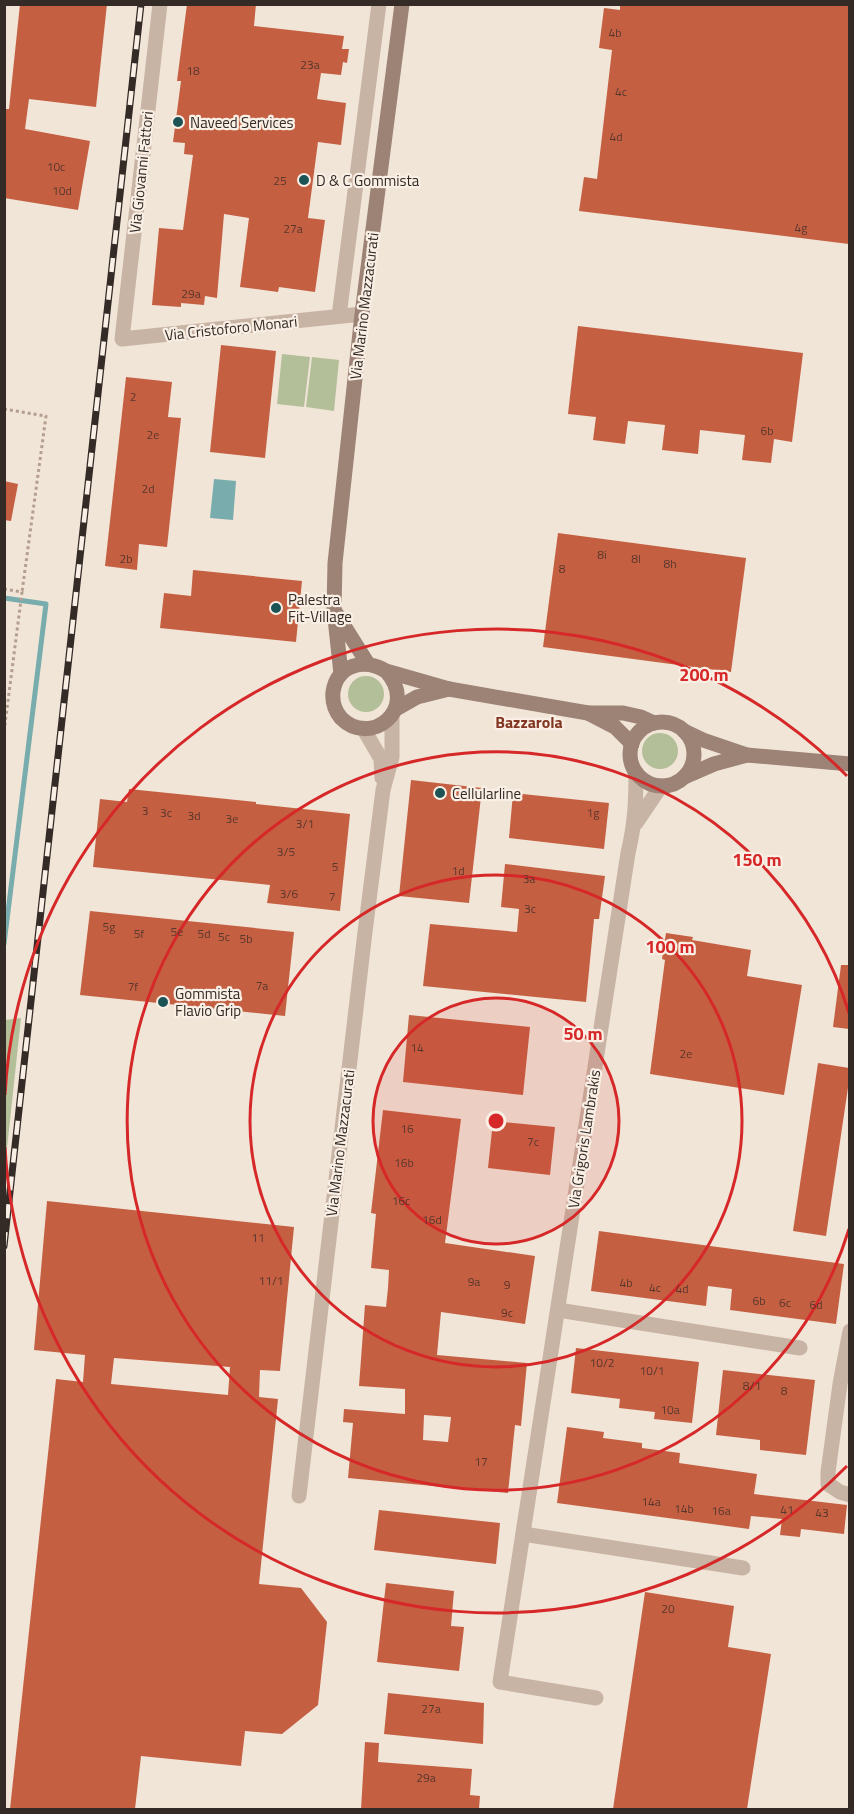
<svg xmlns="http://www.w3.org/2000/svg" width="854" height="1814" font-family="'Titillium Web',sans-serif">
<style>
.green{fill:#b3bf99}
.water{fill:#78acad}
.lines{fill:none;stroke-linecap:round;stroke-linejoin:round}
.stream{stroke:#78acad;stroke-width:5}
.building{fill:#c55f42;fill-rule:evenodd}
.path{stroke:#b49e8f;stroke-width:3;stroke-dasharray:3 3;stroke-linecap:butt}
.street{stroke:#c8b4a5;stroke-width:15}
.secondary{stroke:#9c8376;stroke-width:15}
.rail-casing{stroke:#342a26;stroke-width:7}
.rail{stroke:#f9efe4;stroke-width:4.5;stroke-dasharray:14;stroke-linecap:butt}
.ring{fill:none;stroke:#d62828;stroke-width:3}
.poi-dot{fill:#1c5355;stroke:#f9efe4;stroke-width:2}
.labels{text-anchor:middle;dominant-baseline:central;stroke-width:4.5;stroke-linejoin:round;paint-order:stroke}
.number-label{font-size:12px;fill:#58372d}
.poi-label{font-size:15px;fill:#342a26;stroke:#f9efe4;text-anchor:start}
.street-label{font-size:15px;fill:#342a26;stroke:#f9efe4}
.neighbourhood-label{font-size:16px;font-weight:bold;fill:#823520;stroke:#f9efe4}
.centre{fill:#d62828;stroke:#f9efe4;stroke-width:3}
.ring-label{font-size:18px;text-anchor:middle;font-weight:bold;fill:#d62828;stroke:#f9efe4;stroke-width:4.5;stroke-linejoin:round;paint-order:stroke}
</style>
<rect width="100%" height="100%" fill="#f1e5d8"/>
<!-- green -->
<g class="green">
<polygon points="282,354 310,357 304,407 277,404"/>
<polygon points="312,357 339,360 334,411 306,407"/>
<circle cx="366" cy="694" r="18"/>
<circle cx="660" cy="751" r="18"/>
<polygon points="21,1018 5,1167 5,1020"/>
</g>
<!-- water -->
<polygon class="water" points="214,479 236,481 233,520 210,518"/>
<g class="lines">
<!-- stream -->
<polyline class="stream" points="4,598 46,604 4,944"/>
</g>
<!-- building -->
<g class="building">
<polygon points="20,4 107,4 96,107 29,99 25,129 90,141 78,210 4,198 4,109 9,109"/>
<polygon points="187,4 256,4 254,26 344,36 342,49 349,49 347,63 343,62 341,75 321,73 317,99 346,103 341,145 318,142 308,218 325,220 315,292 279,287 278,292 240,287 249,218 224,214 217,298 205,296 204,305 181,303 181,307 152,305 159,228 183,230 193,155 184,154 185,143 173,142 181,81 177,81"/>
<polygon points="620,4 849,4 849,244 579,211 584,177 597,179 612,50 599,48 604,8 620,10"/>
<polygon points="578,326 803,353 792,442 774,439 771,463 742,460 745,435 700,430 698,454 662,450 665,425 628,421 625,444 593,440 596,417 568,414"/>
<polygon points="221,345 276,351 265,458 210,452"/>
<polygon points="126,377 172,382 168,417 181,418 167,547 139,544 137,570 105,566"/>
<polygon points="4,481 18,484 11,521 4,520"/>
<polygon points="558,533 746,558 731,672 543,647"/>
<polygon points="193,570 302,581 296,642 160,628 164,593 191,596"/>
<polygon points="411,780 482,788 469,903 399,896"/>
<polygon points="129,789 256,802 256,804 350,814 340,911 267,903 270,885 93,867 100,799 127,802"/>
<polygon points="513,793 609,803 604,849 509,838"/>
<polygon points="505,864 605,876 599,919 594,919 586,1002 423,986 430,924 517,932 519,909 501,907"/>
<polygon points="90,911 294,932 285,1016 80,995"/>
<polygon points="666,933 693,937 692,940 751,950 747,976 802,985 784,1095 650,1074 665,960 662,959"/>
<polygon points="841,965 849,965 849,1029 833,1027"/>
<polygon points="409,1015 530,1027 523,1095 403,1082"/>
<polygon points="818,1063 849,1068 849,1081 826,1236 793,1231"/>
<path d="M383,1110L461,1119L445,1243L535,1256L525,1324L441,1312L437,1355L527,1363L521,1426L515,1425L508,1493L348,1478L353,1423L343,1422L344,1409L405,1414V1389L359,1386L365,1305L386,1307L388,1288L389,1270L371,1268L376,1214L371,1213ZM424,1415L451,1417L448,1442L423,1440Z"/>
<polygon points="493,1121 555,1127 550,1175 488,1168"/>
<path d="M47,1201L294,1227L280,1371L260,1370L259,1397L278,1399L259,1584L301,1588L327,1622L318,1705L282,1734L245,1731L241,1766L141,1756L135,1809H10L56,1379L83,1382L85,1355L34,1350ZM114,1358L230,1367L228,1395L111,1384Z"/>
<polygon points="599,1231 844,1264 836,1324 730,1310 732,1289 708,1286 706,1306 591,1291"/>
<polygon points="576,1348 699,1362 692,1423 654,1419 655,1412 619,1408 620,1399 571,1393"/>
<polygon points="723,1370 815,1380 806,1455 760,1450 760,1440 716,1435"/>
<polygon points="567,1427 604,1432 603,1438 642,1443 642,1448 680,1453 679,1463 757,1474 754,1494 847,1505 844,1534 801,1529 800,1537 780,1535 782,1519 751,1516 749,1529 557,1503"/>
<polygon points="379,1510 500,1523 496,1564 374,1550"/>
<polygon points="386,1583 454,1591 451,1626 464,1627 459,1671 377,1662"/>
<polygon points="645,1592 734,1606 728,1647 771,1654 747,1809 613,1809"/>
<polygon points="388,1693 484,1703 483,1744 384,1734"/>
<polygon points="365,1742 379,1743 378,1762 472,1769 470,1795 480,1796 479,1809 361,1809"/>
</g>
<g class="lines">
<!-- path -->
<g class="path">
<polyline points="4,409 46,416 22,592"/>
<polyline points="4,589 22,592 4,732"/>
</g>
<!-- street -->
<g class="street">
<polyline points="160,4 122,339 362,314"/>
<polyline points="339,316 379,4"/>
<polyline points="363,728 381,759 382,778"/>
<polyline points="636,823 661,786"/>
<polyline points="558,1310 800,1348"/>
<polyline points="850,1331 840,1384 828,1472 828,1484 840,1492 850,1495"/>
<polyline points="299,1496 365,932 383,790 392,757 392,715"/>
<polyline points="523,1534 743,1568"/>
<path d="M596,1698L500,1682L628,853C635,823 636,803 636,772"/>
</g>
<!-- secondary -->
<g class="secondary">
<polyline points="336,613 368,664"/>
<path d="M386,671C420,709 370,748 341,718C335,711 332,702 333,692C337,664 365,658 386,671L449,689L588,713H623L641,717L654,723"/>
<polyline points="341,674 334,609 335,563 362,314 402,4"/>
<polyline points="396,709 417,697 449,689"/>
<polyline points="588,713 615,727 632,744"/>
<circle cx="662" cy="754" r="32"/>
<polyline points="684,731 703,740 747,755 850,764"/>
<polyline points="684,777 714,764 747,755"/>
</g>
<defs>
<polyline id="rail" points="4,1246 141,4"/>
</defs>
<!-- rail casing -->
<use href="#rail" class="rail-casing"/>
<!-- rail -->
<use href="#rail" class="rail"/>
</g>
<!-- distance rings -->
<circle cx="496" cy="1121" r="123" fill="#d62828" fill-opacity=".12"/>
<g class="ring">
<circle cx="496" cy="1121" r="123"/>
<circle cx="496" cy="1121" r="246"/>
<path d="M849 1229A369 369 0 1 1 849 1013"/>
<path d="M847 1466A492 492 0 0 1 5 1147M5 1095A492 492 0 0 1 847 776"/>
</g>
<!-- markers -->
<g class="poi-dot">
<circle cx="178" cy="122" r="6"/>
<circle cx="304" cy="180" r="6"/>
<circle cx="276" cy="608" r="6"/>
<circle cx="440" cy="793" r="6"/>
<circle cx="163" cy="1002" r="6"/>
</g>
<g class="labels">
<!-- number labels -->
<g class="number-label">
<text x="615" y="32">4b</text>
<text x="310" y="64">23a</text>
<text x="193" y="70">18</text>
<text x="621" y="91">4c</text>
<text x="616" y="136">4d</text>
<text x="56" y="166">10c</text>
<text x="280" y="180">25</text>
<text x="62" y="190">10d</text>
<text x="801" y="227">4g</text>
<text x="293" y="228">27a</text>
<text x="191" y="293">29a</text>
<text x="133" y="396">2</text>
<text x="767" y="430">6b</text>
<text x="153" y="434">2e</text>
<text x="148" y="488">2d</text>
<text x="602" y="554">8i</text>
<text x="126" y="558">2b</text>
<text x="636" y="558">8l</text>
<text x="670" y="563">8h</text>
<text x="562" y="568">8</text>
<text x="145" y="810">3</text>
<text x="166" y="812">3c</text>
<text x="593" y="812">1g</text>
<text x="194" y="815">3d</text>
<text x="232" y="818">3e</text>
<text x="305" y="823">3/1</text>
<text x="286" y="851">3/5</text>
<text x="335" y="866">5</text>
<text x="458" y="870">1d</text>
<text x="529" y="878">3a</text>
<text x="289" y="893">3/6</text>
<text x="332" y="896">7</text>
<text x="530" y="908">3c</text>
<text x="109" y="926">5g</text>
<text x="177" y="931">5e</text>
<text x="139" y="933">5f</text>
<text x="204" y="933">5d</text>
<text x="224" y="936">5c</text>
<text x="246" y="938">5b</text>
<text x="262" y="985">7a</text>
<text x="133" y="986">7f</text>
<text x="417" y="1047">14</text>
<text x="686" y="1053">2e</text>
<text x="407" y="1128">16</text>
<text x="533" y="1141">7c</text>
<text x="404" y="1162">16b</text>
<text x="401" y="1200">16c</text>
<text x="432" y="1219">16d</text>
<text x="258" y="1237">11</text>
<text x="271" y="1280">11/1</text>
<text x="474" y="1281">9a</text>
<text x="626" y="1282">4b</text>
<text x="507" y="1284">9</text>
<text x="655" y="1287">4c</text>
<text x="682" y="1288">4d</text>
<text x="759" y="1300">6b</text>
<text x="785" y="1302">6c</text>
<text x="816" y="1304">6d</text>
<text x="507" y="1312">9c</text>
<text x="602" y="1362">10/2</text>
<text x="652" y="1370">10/1</text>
<text x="752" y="1385">8/1</text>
<text x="784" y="1390">8</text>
<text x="670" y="1409">10a</text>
<text x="481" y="1461">17</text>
<text x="651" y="1501">14a</text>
<text x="684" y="1508">14b</text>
<text x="787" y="1509">41</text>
<text x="721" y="1510">16a</text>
<text x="822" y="1512">43</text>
<text x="668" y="1608">20</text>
<text x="431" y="1708">27a</text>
<text x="426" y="1777">29a</text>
</g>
<!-- poi labels -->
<g class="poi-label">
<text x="190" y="122">Naveed Services</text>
<text x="316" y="180">D &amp; C Gommista</text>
<text x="288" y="599">Palestra<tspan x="288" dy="17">Fit-Village</tspan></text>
<text x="452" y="793">Cellularline</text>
<text x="175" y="993">Gommista<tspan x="175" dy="17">Flavio Grip</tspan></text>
</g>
<!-- street labels -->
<g class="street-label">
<text transform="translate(141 172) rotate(-84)">Via Giovanni Fattori</text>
<text transform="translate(364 306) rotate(-83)">Via Marino Mazzacurati</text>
<text transform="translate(231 328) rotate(-6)">Via Cristoforo Monari</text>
<text transform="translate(584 1139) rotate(-81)">Via Grigoris Lambrakis</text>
<text transform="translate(340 1143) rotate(-83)">Via Marino Mazzacurati</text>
</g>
<!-- neighbourhood labels -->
<g class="neighbourhood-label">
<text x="529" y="722">Bazzarola</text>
</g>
</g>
<circle cx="496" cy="1121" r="9" class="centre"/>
<g class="ring-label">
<text x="704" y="681">200 m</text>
<text x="757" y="866">150 m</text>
<text x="670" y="953">100 m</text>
<text x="583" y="1040">50 m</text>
</g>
<!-- border -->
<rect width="854" height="1814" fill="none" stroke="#342a26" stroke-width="12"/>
</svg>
